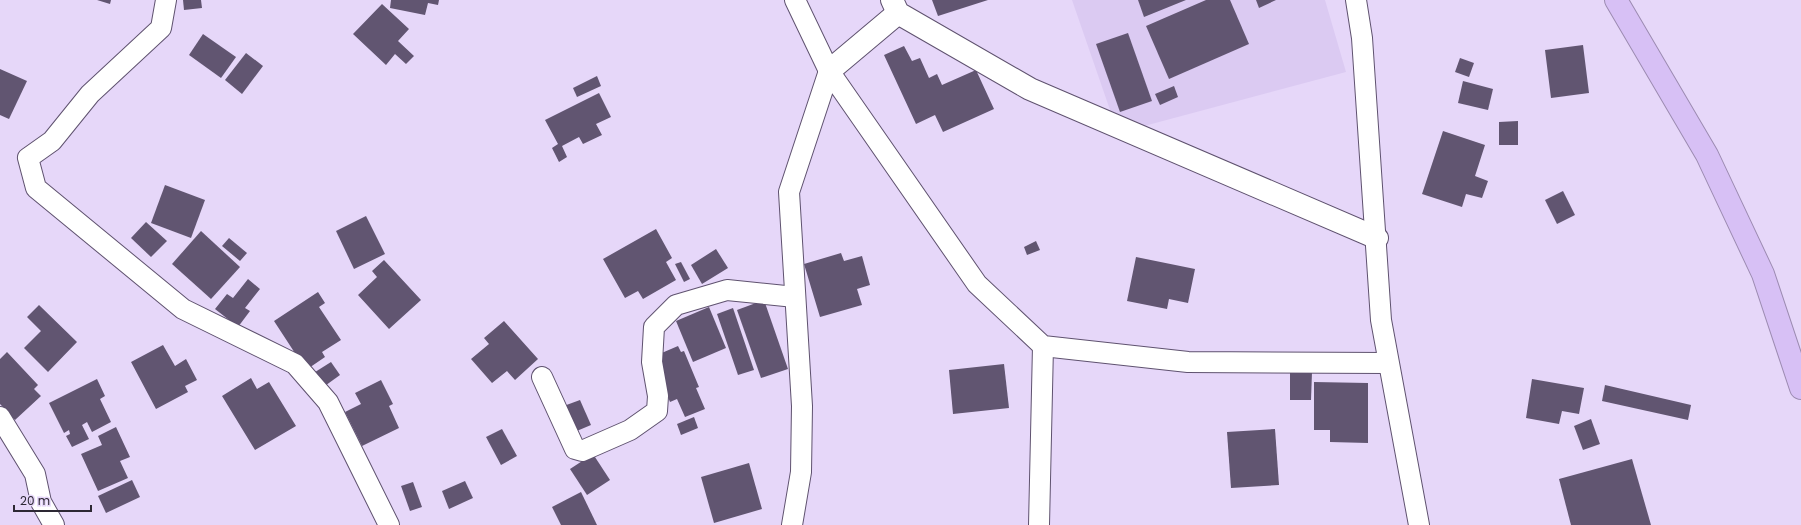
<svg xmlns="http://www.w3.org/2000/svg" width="1801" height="525" font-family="Poppins,sans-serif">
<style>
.built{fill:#dbcaf2}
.building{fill:#615571}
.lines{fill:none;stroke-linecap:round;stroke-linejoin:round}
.street-casing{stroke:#5f526f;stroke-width:22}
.secondary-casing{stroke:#5f526f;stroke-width:24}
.highway-casing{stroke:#9c8bb1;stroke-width:24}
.street{stroke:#fff;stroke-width:20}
.secondary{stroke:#fff;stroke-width:22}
.highway{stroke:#d7c0f5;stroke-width:22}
</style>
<rect width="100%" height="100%" fill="#e6d7f9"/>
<!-- built -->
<polygon class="built" points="1072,0 1325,0 1346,72 1118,133"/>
<!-- building -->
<g class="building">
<polygon points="97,0 111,0 110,4"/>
<polygon points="183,0 201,0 202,8 184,10"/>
<polygon points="391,0 439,0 438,5 428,3 425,15 390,8"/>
<polygon points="932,0 988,0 938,16"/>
<polygon points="1138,0 1186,0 1144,17"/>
<polygon points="1206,0 1230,0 1249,44 1169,79 1146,26"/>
<polygon points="1256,0 1276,0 1259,8"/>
<polygon points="382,4 409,29 398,41 414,56 406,64 395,54 386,65 353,34"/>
<polygon points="1128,33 1152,101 1120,112 1096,44"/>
<polygon points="203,34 236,57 221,78 189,55"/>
<polygon points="1583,45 1589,93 1551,98 1545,50"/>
<polygon points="904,46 912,61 920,58 929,78 937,74 942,85 976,70 994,109 943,132 935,115 916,124 884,55"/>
<polygon points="246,53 263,66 242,94 225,80"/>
<polygon points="1460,58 1474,63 1469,77 1455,72"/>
<polygon points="0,69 27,81 9,119 0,115"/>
<polygon points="597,76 601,86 577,97 573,88"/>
<polygon points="1463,81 1493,89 1488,110 1458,103"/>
<polygon points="1174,86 1178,97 1160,105 1155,94"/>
<polygon points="599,93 611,117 596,124 602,135 583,144 579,137 562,146 567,157 559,162 552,148 558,144 545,120"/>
<polygon points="1518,121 1518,145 1499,145 1499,122"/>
<polygon points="1443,131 1485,145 1475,176 1488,181 1482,198 1466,194 1462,207 1422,194"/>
<polygon points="165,185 205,200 191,238 151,223"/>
<polygon points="1563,191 1575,215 1557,224 1545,200"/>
<polygon points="366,216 385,254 354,269 336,231"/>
<polygon points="146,222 167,241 151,257 131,238"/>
<polygon points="656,229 672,258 666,262 676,280 643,299 638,291 625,298 603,259"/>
<polygon points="201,231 240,267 211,299 172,264"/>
<polygon points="229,238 247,253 240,261 222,246"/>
<polygon points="1036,241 1040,250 1027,255 1024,247"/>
<polygon points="716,249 728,268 702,284 691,265"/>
<polygon points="841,253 844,261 862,256 870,285 857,289 862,305 820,317 804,264"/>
<polygon points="1136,257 1195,269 1188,303 1169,299 1167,309 1127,301"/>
<polygon points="384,260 421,300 389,329 358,295 377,277 372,271"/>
<polygon points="681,262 690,279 684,282 675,264"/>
<polygon points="248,279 260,289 245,308 250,311 238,327 215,309 227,294 233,298"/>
<polygon points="318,292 325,303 319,307 341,340 322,352 325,357 306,370 274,321"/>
<polygon points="764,300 788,369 761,378 737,310"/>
<polygon points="39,305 77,342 48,372 24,348 41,331 27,317"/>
<polygon points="709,307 726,348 693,362 676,321"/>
<polygon points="733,308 754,370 738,375 717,314"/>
<polygon points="504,321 538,359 515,380 507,371 492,383 471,359 489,344 484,338"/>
<polygon points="163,345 175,366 186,359 197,380 185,386 188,392 156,409 131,362"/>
<polygon points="678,346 681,352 684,351 699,387 696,388 705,409 685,417 677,399 670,402 657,370 657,355"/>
<polygon points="7,352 38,385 34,389 41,396 15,420 0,404 0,359"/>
<polygon points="331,362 340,375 322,388 312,374"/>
<polygon points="1004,364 1009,408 953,414 949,370"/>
<polygon points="1290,372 1312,372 1311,400 1290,400"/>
<polygon points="251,378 257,389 269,382 296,426 255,450 222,396"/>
<polygon points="97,379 105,396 100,399 111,422 92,432 87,422 82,425 89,439 72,447 66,436 70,434 69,430 64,433 49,403"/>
<polygon points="1532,379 1584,388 1579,414 1562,411 1559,424 1526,418"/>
<polygon points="381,380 393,404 389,406 399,428 362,446 345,412 361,404 355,393"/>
<polygon points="1314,382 1368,383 1368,443 1330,442 1330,430 1314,430"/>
<polygon points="1605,385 1691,405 1688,420 1602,401"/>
<polygon points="580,400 591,425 572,433 561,407"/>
<polygon points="694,417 698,428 681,435 677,424"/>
<polygon points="1591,419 1600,444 1583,450 1574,426"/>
<polygon points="116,427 130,457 120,461 128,478 98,491 81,454 102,445 98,436"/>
<polygon points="502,429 517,456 501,465 486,437"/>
<polygon points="1275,429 1279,485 1231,488 1227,432"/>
<polygon points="593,454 610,480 587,495 570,469"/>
<polygon points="1632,459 1651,525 1571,525 1559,479"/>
<polygon points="749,463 762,509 714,523 701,477"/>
<polygon points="132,480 140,497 106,513 98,496"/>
<polygon points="465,481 473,498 449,509 442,491"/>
<polygon points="413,482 422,507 410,511 401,486"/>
<polygon points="581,492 597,525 561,525 552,507"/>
</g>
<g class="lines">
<defs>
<g id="street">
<polyline points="166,0 161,28 90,94 52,141 28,158 36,188 183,309 295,364 328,402 389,525"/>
<polyline points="795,0 829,71"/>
<polyline points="1356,0 1362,38 1381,320 1419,525"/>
<polyline points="542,377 575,449 582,451 630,430 657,411 658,396 652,362 654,327 676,305 727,290 795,297"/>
<polyline points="0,417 35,474 41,502 54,525"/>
<polyline points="792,525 801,472 802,406 789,192 829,71 977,284 1043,346 1188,362 1388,363"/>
<polyline points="1039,525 1043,346"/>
</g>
<g id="secondary">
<polyline points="892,0 898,13 1030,89 1377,238"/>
<polyline points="829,71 898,13"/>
</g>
<polyline id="highway" points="1616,0 1707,155 1763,274 1801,388"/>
</defs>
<!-- street casing -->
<use href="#street" class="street-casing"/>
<!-- secondary casing -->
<use href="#secondary" class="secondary-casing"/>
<!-- highway casing -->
<use href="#highway" class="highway-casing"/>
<!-- street -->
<use href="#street" class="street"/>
<!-- secondary -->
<use href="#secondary" class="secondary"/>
<!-- highway -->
<use href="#highway" class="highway"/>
</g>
<!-- scale -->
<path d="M14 505v6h77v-6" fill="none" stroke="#2d2834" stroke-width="2"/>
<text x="20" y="505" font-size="12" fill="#2d2834" stroke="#e6d7f9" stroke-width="3" paint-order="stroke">20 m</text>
</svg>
